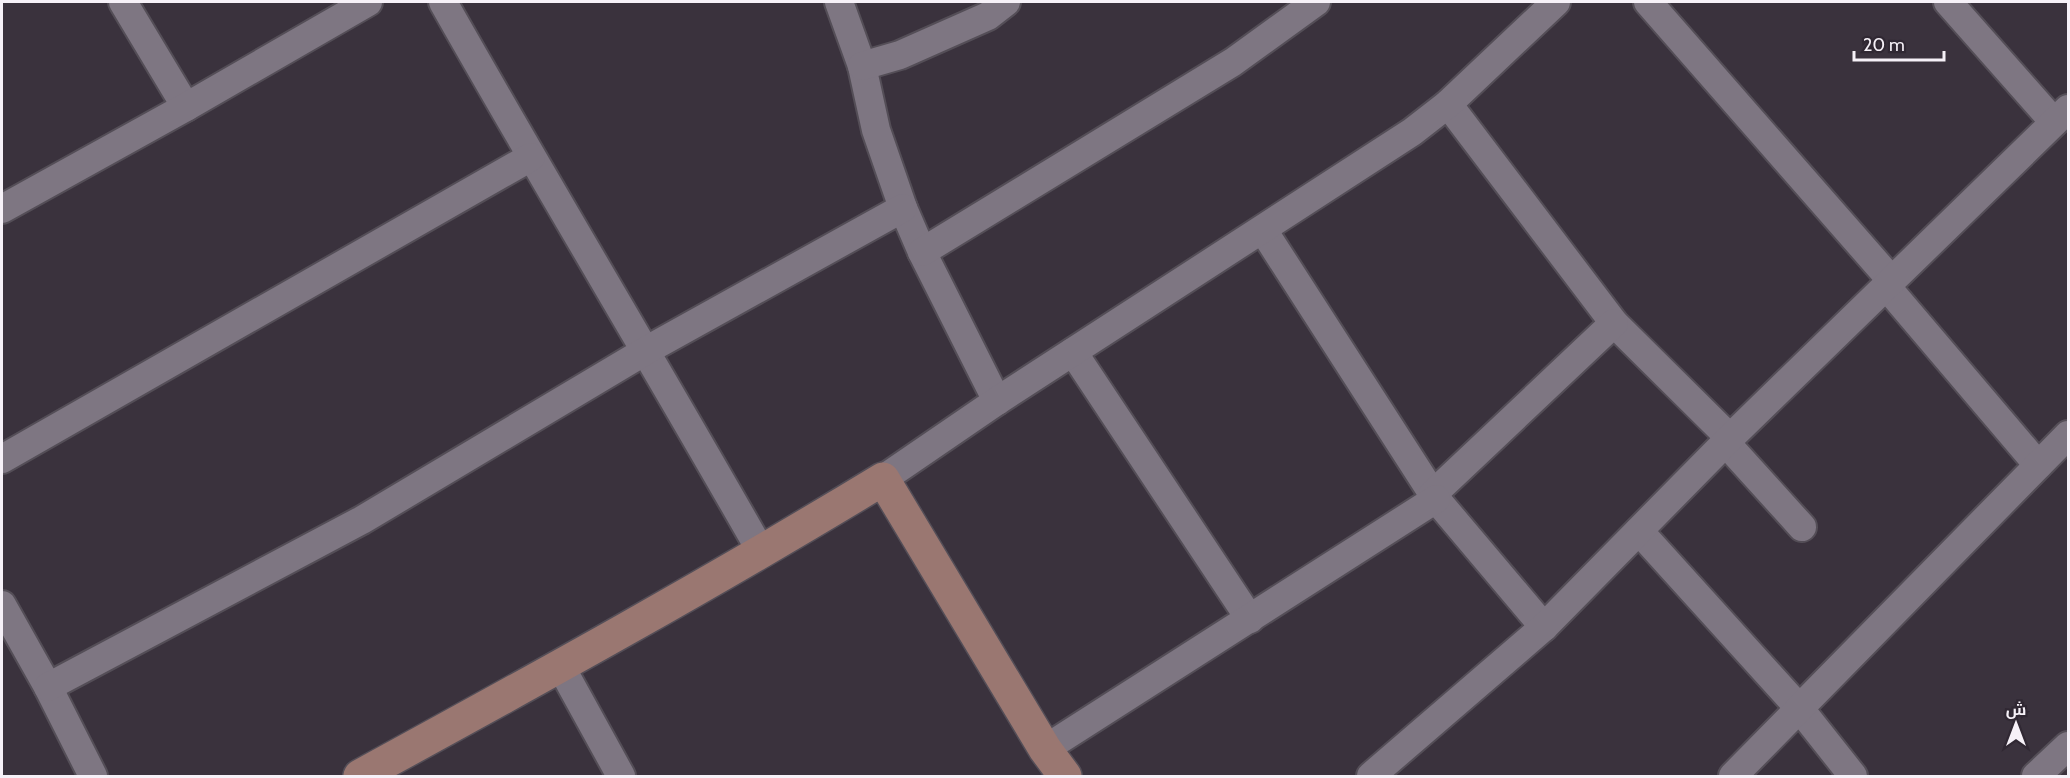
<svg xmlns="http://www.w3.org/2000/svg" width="2070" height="778" font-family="Cabin,Cairo,sans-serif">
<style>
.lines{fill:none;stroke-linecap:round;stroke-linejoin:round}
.street-casing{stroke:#544e57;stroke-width:32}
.secondary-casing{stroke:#544e57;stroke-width:36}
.street{stroke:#7e7682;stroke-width:28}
.secondary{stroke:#9a7771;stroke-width:33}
</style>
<rect width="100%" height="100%" fill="#3a323d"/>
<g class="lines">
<defs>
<g id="street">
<polyline points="123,2 186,107"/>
<path d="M443,2C547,186 657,368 762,553"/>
<polyline points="839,2 862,66 876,130 903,208 922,252 997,401"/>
<polyline points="1648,2 1892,281"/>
<polyline points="1948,2 2054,122"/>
<polyline points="862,66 900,55 988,16 1006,2"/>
<polyline points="1448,104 1614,323 1730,438"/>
<polyline points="2,209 186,107 368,2"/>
<polyline points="1263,230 1436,499 1544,627"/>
<polyline points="922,252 1233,62 1316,2"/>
<polyline points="1886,286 2038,465"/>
<polyline points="1073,352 1250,619"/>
<polyline points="1726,443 1802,527"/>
<polyline points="2,459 531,157"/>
<polyline points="883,479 997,401 1412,132 1448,104 1556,2"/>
<polyline points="1433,494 1614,323"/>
<polyline points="1639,531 1800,709 1853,776"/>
<polyline points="2,605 48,687 93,776"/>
<polyline points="561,667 621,776"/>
<polyline points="48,687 362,520 647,350 903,208"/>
<polyline points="1045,749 1436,499"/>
<polyline points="1371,776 1544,627 1730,438 2068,109"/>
<polyline points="1733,776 2068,435"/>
<polyline points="2036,776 2068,746"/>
</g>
<path id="secondary" d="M360,776C536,680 712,583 883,479L1045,749L1065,776"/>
</defs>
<!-- street casing -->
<use href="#street" class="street-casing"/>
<!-- secondary casing -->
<use href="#secondary" class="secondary-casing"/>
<!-- street -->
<use href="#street" class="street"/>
<!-- secondary -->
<use href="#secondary" class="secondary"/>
</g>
<!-- border -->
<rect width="2070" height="778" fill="none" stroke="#f6f1f8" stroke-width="6"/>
<!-- north arrow -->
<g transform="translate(2016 724)" stroke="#302833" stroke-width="4.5" paint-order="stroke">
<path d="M0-4.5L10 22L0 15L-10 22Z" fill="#f6f1f8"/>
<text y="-9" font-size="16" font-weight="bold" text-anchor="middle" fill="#f6f1f8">ش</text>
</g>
<!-- scale -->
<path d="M1854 51v9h90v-9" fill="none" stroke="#f6f1f8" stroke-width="3"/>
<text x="1863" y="51" font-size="18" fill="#f6f1f8" stroke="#302833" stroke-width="4.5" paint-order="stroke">20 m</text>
</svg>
